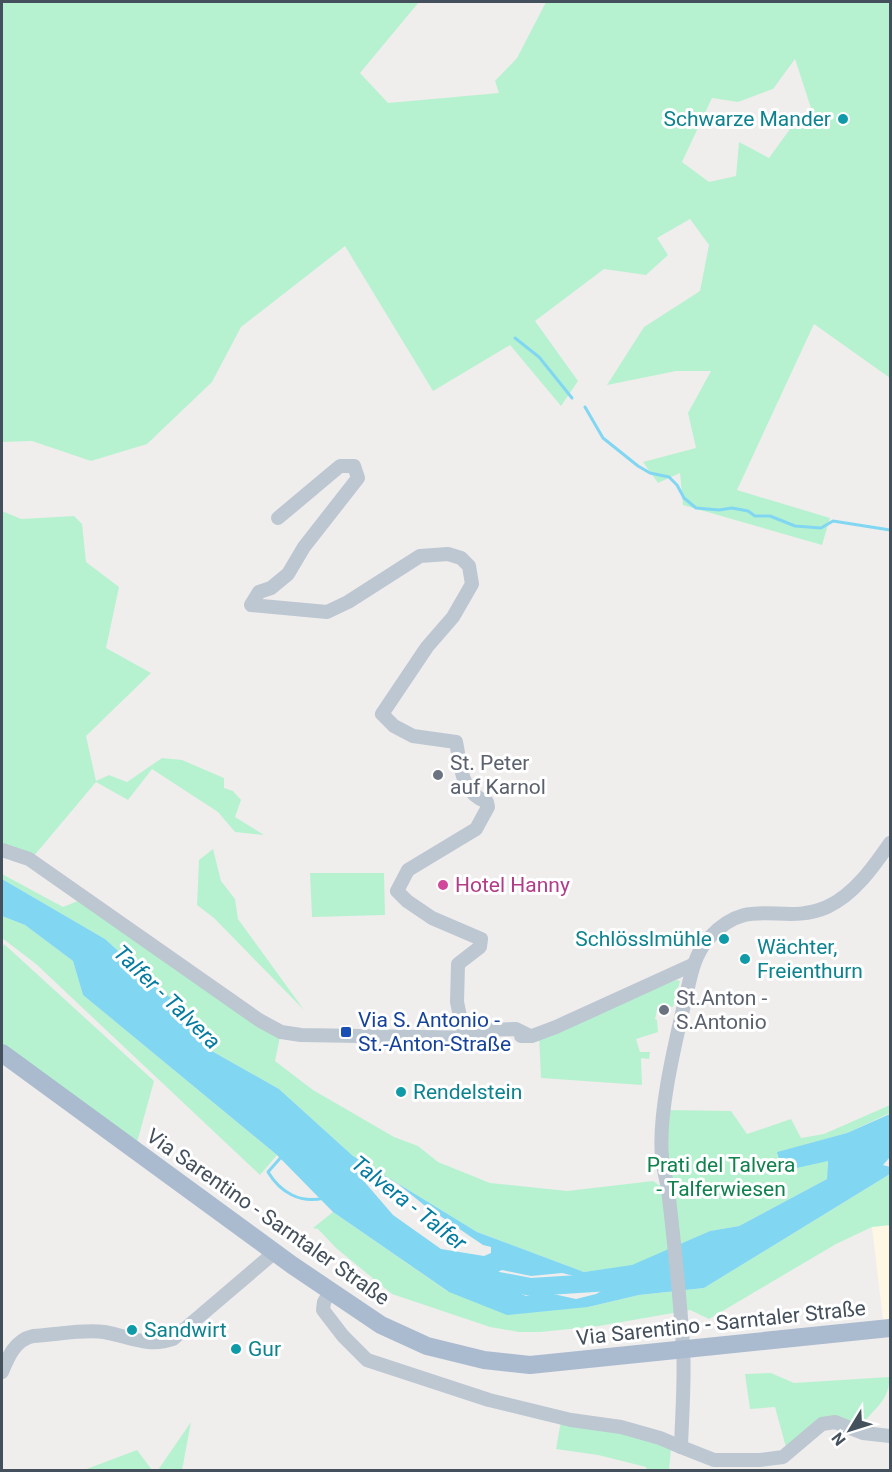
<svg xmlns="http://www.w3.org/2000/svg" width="892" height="1472" font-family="Roboto,sans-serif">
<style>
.commercial{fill:#fdf7e4}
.green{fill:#b7f2d0;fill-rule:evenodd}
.water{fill:#81d7f2;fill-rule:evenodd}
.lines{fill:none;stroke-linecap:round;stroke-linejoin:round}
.stream{stroke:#81d7f2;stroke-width:3}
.river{stroke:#81d7f2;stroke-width:18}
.minor{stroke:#bcc7d1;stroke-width:14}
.major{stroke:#aabbcf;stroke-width:18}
.culture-dot{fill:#0f9aa8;stroke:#fff;stroke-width:2}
.worship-dot{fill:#6b7280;stroke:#fff;stroke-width:2}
.hotel-dot{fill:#d1479c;stroke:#fff;stroke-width:2}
.transit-dot{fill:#1a4fb4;stroke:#fff;stroke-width:2}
.labels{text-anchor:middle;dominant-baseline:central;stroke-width:6;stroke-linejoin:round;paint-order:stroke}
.culture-label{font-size:21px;fill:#0d838f;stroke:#fff;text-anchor:start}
.worship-label{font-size:21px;fill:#5b616d;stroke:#fff;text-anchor:start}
.hotel-label{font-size:21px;fill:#b23c85;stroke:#fff;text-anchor:start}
.transit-label{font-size:21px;fill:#164399;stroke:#fff;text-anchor:start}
.park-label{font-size:21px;fill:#10824d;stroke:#fff}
.street-label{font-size:21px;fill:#44505c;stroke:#fff}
.water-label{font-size:22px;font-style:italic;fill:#047ba1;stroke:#fff}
</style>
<rect width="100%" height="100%" fill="#f0eded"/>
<!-- commercial -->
<polygon class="commercial" points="890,1225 890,1335 885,1336 872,1227"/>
<!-- green -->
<g class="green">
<path d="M2,2H419L360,73L388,103L499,93L495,81L517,58L546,2H890V378L814,324L737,490L830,518L822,545L683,505L680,473L658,483L643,462L696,448L688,413L711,371H676L607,385L644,327L700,291L709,245L690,219L657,238L668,255L646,275L604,269L535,321L578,381L561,406L510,345L433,391L345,246L241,327L212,382L147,444L91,461L32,441L2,442ZM795,59L811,108L795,122L769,158L739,142L736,176L709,182L682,162L712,98L738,102L773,89Z"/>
<polygon points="2,511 21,519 74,516 82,524 86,562 119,587 106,648 151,673 86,736 96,781 109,775 127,782 162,758 182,760 224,778 224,788 233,791 241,800 235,817 264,835 235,832 218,812 152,769 128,800 96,782 33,857 2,848"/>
<polygon points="213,849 221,881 235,899 238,919 304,1010 214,918 197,905 199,860"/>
<polygon points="310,873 384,873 385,915 312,917"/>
<polygon points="2,874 63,907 85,898 281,1032 275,1061 313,1090 394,1137 418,1146 438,1162 490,1183 567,1191 653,1181 659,1185 670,1184 666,1153 667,1110 731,1111 747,1134 791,1119 801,1138 824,1134 890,1105 890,1113 847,1133 778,1152 828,1160 827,1179 739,1226 710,1231 632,1266 584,1272 477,1232 353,1156 279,1089 210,1050 174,1001 105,939 2,879"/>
<polygon points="2,916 25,925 73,961 83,995 277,1155 260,1175 36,964 2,938"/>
<polygon points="4,944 154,1081 136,1146 2,1046 2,949"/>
<polygon points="676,980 680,981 673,1007 658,1005 655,1019 657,1020 658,1032 636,1039 640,1052 650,1052 649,1059 641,1058 642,1085 541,1078 539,1036"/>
<polygon points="890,1174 890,1225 872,1227 836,1244 709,1319 690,1310 599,1326 540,1332 519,1332 490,1327 392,1294 336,1248 318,1229 313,1228 333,1212 447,1291 588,1307 639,1295 704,1288"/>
<path d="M771,1373L794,1383L889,1377C891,1402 870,1410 859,1430L835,1422L787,1451L775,1407L750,1409L745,1374Z"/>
<polygon points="562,1415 672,1438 669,1470 647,1470 646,1467 598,1455 556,1449"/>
<polygon points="191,1422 182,1470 158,1470"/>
<polygon points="137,1450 152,1470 84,1470"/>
</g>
<!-- water -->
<path class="water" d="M2,879L105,939L174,1001L210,1050L279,1089L353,1156L477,1232L584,1272L632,1265L710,1231L739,1226L827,1179L828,1161L792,1169L780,1163L777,1152L847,1133L890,1114V1157L883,1165L890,1167V1174L704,1288L639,1295L588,1307L507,1315L449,1292L333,1212L277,1155L83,995L73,961L25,925L2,916ZM375,1171L398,1184L424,1205L483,1245L491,1247V1253L484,1256L441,1249L393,1215L362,1179V1176ZM502,1270L531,1276L562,1273L612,1285L596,1294L576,1299L544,1292L526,1296L497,1283L494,1274Z"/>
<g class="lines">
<!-- stream -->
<g class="stream">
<polyline points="515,338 539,357 572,398"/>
<polyline points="585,407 603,438 638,466 650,473 669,477 677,485 684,498 696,508 719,510 732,508 748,511 755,516 770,516 795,526 821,528 833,521 890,530"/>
<path d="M283,1155L268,1172C280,1192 300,1204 324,1198"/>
</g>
<!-- river -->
<polyline class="river" points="472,1276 531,1287 626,1281"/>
<!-- minor -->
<g class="minor">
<path d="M278,518L340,466H354L358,478L304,547L288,574L271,588L259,592L251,605L327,612L348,602L420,556L448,554L461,558L469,566L472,584L453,617L427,647L382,714L394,726L413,736L456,742C461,766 460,792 487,802L488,807L476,829L408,870L397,891L407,901L432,918L481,939L480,947L458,964L457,1002L462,1026L474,1030L516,1029L530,1036"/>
<path d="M890,843C874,866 854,895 827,907C781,927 750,893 709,938C692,957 690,981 684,1005C674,1048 658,1115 662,1157C663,1168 666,1178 668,1189C674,1241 680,1295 683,1347C685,1380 682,1414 681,1447L714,1460H760L783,1457L822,1424L835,1422L863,1433L890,1436"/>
<polyline points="2,850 29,859 259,1020 281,1032 301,1035 481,1038"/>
<polyline points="521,1036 532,1036 556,1027 692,965"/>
<polyline points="330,1292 324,1302 323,1310 343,1336 367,1360 489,1400 571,1420 621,1427 660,1438 681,1447"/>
<path d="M2,1372C8,1357 15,1340 33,1336C55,1335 83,1329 104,1332C128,1336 148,1348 173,1339L275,1252"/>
</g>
<!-- major -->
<polyline class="major" points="2,1053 292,1265 381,1325 427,1346 484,1360 530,1365 890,1328"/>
</g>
<!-- markers -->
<g class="culture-dot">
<circle cx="843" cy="119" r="6"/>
<circle cx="724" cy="939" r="6"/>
<circle cx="745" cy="959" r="6"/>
<circle cx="401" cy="1092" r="6"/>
<circle cx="132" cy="1330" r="6"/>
<circle cx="236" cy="1349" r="6"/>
</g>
<g class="worship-dot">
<circle cx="438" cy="775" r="6"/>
<circle cx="664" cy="1010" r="6"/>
</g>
<circle class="hotel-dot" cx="443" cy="885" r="6"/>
<rect class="transit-dot" x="340" y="1026" width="12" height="12" rx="3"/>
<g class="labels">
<!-- culture labels -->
<g class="culture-label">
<text x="831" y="119" text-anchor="end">Schwarze Mander</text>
<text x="712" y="939" text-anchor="end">Schlösslmühle</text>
<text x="757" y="947">Wächter,<tspan x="757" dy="24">Freienthurn</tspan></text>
<text x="413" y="1092">Rendelstein</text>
<text x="144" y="1330">Sandwirt</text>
<text x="248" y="1349">Gur</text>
</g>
<!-- worship labels -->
<g class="worship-label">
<text x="450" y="763">St. Peter<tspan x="450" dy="24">auf Karnol</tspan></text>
<text x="676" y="998">St.Anton -<tspan x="676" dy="24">S.Antonio</tspan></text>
</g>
<!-- hotel labels -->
<g class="hotel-label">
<text x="455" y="885">Hotel Hanny</text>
</g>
<!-- transit labels -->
<g class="transit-label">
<text x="358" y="1020">Via S. Antonio -<tspan x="358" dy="24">St.-Anton-Straße</tspan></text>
</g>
<!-- park labels -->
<g class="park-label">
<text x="721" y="1165">Prati del Talvera<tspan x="721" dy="24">- Talferwiesen</tspan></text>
</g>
<!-- street labels -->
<g class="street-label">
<text transform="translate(268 1217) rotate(35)">Via Sarentino - Sarntaler Straße</text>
<text transform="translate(721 1323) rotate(-6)">Via Sarentino - Sarntaler Straße</text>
</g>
<!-- water labels -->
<g class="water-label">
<text transform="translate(167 997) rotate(44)">Talfer - Talvera</text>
<text transform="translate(409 1203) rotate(38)">Talvera - Talfer</text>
</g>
</g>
<!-- border -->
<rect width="892" height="1472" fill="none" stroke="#44505c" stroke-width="6"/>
<!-- north arrow -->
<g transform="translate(850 1430) rotate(232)" stroke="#ffffff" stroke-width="4.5" paint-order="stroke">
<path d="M0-4.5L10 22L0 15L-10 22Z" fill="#44505c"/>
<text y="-9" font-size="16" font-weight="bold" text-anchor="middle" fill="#44505c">N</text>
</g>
</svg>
